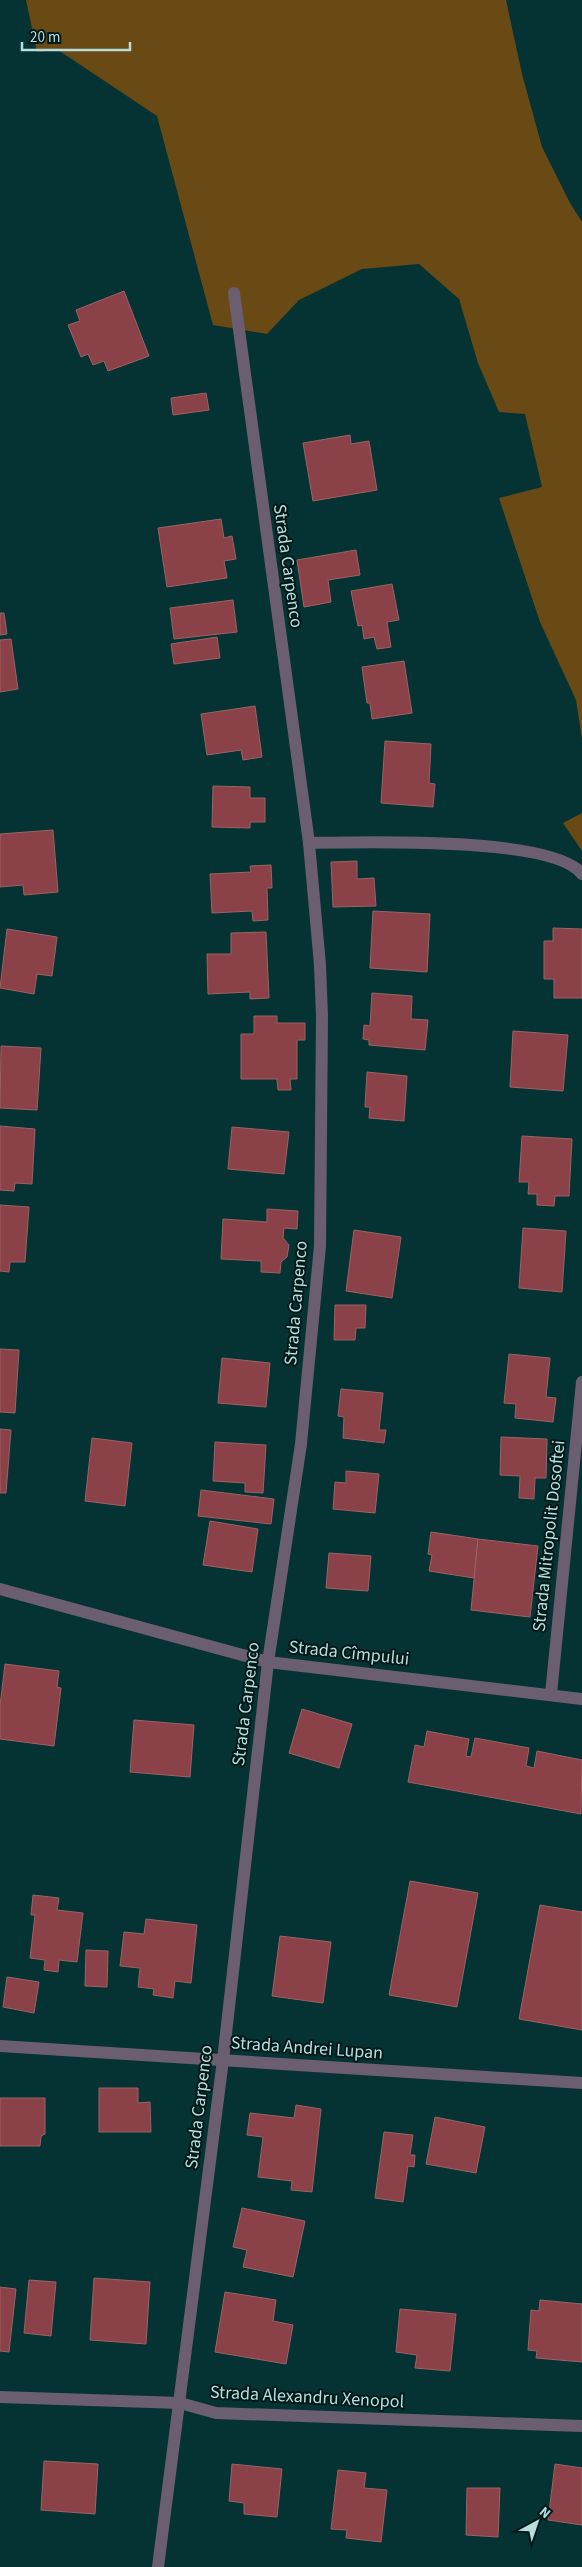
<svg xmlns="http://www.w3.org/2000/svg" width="582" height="2567" font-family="'Source Sans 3',sans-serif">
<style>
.green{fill:#694a15}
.building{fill:#8a4147;stroke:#9d6264}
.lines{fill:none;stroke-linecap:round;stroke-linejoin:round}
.minor{stroke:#6c5e71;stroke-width:12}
.labels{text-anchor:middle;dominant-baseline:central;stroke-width:4;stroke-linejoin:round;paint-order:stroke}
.street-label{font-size:18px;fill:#b8dddd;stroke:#011919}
</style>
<rect width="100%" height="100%" fill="#053334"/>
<!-- green -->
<g class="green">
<polygon points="26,0 506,0 522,74 542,147 570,203 582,222 582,739 576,700 540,622 499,498 542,487 525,414 499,412 478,363 459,299 419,264 362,269 299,300 267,334 213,325 157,116 58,50 37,52"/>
<polygon points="582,813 582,851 563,823"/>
</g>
<!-- building -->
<g class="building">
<polygon points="124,291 149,356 108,371 104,361 93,365 88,354 81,357 68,325 80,321 76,310"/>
<polygon points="206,393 209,410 173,415 171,398"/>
<polygon points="350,435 351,444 369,441 377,490 313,501 303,443"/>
<polygon points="221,519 224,538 232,536 236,559 224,561 227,578 167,587 158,528"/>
<polygon points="356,550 360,575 328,580 331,602 304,607 297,560"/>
<polygon points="392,584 399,620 387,622 391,647 377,649 374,637 364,639 362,625 358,626 351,591"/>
<polygon points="233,600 237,632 174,639 170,608"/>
<polygon points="0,613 4,613 7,634 0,635"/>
<polygon points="217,637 220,658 174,664 171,644"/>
<polygon points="11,639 18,689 0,692 0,640"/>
<polygon points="404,661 412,713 372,719 370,703 367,703 362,667"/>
<polygon points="255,706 262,757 243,760 241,750 207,755 201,714"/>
<polygon points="385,741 431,744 429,783 435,784 433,807 381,803"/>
<polygon points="213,786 250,787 250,798 265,798 265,822 250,822 250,828 212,827"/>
<polygon points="53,830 58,892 24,895 23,885 0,887 0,834"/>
<polygon points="357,861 357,879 374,878 376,906 333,907 331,862"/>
<polygon points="271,865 272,888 267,888 268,920 253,921 252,911 212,913 210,874 251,872 250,866"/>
<polygon points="373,911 430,914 427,972 370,968"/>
<polygon points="553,928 582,929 582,998 554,998 554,979 544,979 544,941 553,941"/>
<polygon points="7,929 57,937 52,976 37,974 34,994 0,988"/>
<polygon points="266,932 269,998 250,999 250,992 208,994 207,954 231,954 231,933"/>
<polygon points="372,993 412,996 411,1019 428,1020 425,1050 369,1045 369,1040 363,1039 364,1025 370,1026"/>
<polygon points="254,1016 277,1016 277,1023 305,1023 305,1040 297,1040 297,1079 290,1079 291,1090 278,1090 277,1079 241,1079 241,1034 254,1034"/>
<polygon points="513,1031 568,1035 563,1091 510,1087"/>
<polygon points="1,1046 41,1048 37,1110 0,1108"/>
<polygon points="367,1072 407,1076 404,1121 369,1118 370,1107 365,1107"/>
<polygon points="0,1126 35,1129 32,1184 15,1183 14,1191 0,1190"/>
<polygon points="232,1127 289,1132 284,1174 228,1169"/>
<polygon points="522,1136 572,1139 569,1196 555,1196 554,1206 537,1205 537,1194 528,1194 529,1182 519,1182"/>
<polygon points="0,1205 29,1207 25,1262 10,1262 9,1272 0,1271"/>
<polygon points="267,1209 298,1211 297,1229 284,1228 283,1238 289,1245 287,1257 281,1262 280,1273 261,1272 261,1261 221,1259 223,1219 267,1222"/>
<polygon points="523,1228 566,1231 562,1292 519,1288"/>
<polygon points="354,1230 401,1237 392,1298 346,1291"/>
<polygon points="335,1305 366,1305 365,1328 356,1328 355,1340 334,1340"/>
<polygon points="0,1349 19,1350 15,1413 0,1412"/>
<polygon points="509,1354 550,1358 546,1397 556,1398 553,1422 515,1418 516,1404 504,1403"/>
<polygon points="222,1358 270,1363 266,1407 218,1403"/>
<polygon points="341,1389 383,1393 379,1430 386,1430 384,1443 343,1438 344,1417 338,1416"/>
<polygon points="0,1429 11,1430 6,1493 0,1493"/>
<polygon points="501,1437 547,1439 546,1478 535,1478 534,1499 519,1498 520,1476 500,1475"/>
<polygon points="92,1438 132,1443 125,1506 85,1501"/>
<polygon points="215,1442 266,1445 263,1493 245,1492 245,1483 213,1481"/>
<polygon points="346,1471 379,1474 375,1513 333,1509 335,1482 346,1483"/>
<polygon points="201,1490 274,1499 271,1524 198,1516"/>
<polygon points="210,1521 258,1529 252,1572 203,1565"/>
<polygon points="431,1532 478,1539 474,1578 429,1571 432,1555 428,1554"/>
<polygon points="478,1539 538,1546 530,1617 471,1610"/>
<polygon points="329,1553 371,1556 368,1591 326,1588"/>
<polygon points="5,1664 59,1671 57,1687 61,1688 54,1746 0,1739 0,1706"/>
<polygon points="302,1709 352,1724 339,1768 289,1753"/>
<polygon points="134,1720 194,1725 190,1777 130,1772"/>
<polygon points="427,1731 469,1739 466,1756 471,1757 475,1738 529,1748 526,1766 534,1768 537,1751 582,1760 581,1814 408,1782 415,1745 424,1747"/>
<polygon points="410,1881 478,1893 457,2007 389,1995"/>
<polygon points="33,1895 59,1898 57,1910 83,1913 77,1962 59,1960 58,1972 44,1970 45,1960 30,1958 35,1915 31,1915"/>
<polygon points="540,1905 582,1912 582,2030 519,2019"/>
<polygon points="146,1919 197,1925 191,1983 175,1981 173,1998 153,1995 154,1989 138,1987 140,1968 120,1966 124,1932 144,1934"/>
<polygon points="280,1936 331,1942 323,2003 272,1996"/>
<polygon points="86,1950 108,1951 107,1987 85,1986"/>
<polygon points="7,1977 39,1982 34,2013 3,2007"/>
<polygon points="99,2088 138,2088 138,2103 150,2102 151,2132 99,2132"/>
<polygon points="0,2098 45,2098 45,2134 41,2136 40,2146 0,2146"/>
<polygon points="296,2105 321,2109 312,2192 291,2190 292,2181 258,2177 263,2137 247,2135 250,2113 294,2118"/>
<polygon points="435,2117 485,2127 476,2173 426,2164"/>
<polygon points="384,2132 413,2135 410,2155 415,2155 414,2167 408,2166 403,2202 375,2198"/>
<polygon points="242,2208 305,2221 293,2277 243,2267 247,2250 233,2247"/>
<polygon points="94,2278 150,2282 146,2344 90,2340"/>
<polygon points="29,2280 56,2282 51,2336 24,2333"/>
<polygon points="0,2287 16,2289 9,2352 0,2351"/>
<polygon points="225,2292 276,2300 273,2321 293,2325 286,2364 215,2352"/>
<polygon points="540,2300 582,2304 582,2362 536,2358 537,2351 528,2350 531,2310 539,2311"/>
<polygon points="400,2309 456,2314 450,2371 415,2368 417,2355 396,2352"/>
<polygon points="44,2461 98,2464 95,2514 41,2510"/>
<polygon points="232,2464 282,2469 277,2517 244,2514 244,2503 229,2501"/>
<polygon points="555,2464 582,2468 582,2525 548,2520"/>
<polygon points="338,2470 366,2473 364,2488 387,2490 381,2542 346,2538 347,2530 331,2529"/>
<polygon points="467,2488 500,2488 498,2537 466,2535"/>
</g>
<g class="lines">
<!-- minor -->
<g class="minor">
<path d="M309,843C359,842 553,836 582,874"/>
<polyline points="0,1589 268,1662 582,1699"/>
<polyline points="551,1694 582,1382"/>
<polyline points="0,2046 582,2083"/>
<polyline points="0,2397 180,2403 216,2413 582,2426"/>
<polyline points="158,2567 223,2060 268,1662 301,1444 320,1246 322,1016 320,965 309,843 234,293"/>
</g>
</g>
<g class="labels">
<!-- street labels -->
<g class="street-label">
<text transform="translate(288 566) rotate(82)">Strada Carpenco</text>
<text transform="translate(296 1303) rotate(-85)">Strada Carpenco</text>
<text transform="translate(549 1536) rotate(-84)">Strada Mitropolit Dosoftei</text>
<text transform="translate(349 1653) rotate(6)">Strada Cîmpului</text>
<text transform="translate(246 1704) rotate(-83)">Strada Carpenco</text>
<text transform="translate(307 2048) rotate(4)">Strada Andrei Lupan</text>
<text transform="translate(199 2107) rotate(-83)">Strada Carpenco</text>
<text transform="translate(307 2397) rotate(3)">Strada Alexandru Xenopol</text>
</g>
</g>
<!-- north arrow -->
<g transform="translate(537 2522) rotate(40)" stroke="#011919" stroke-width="4" paint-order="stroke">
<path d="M0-4L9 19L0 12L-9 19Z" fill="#b8dddd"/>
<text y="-8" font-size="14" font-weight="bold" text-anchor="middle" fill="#b8dddd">N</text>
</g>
<!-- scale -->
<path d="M22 42v8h108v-8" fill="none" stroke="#b8dddd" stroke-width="2.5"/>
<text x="30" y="42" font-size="15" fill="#b8dddd" stroke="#011919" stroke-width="4" paint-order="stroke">20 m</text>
</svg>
